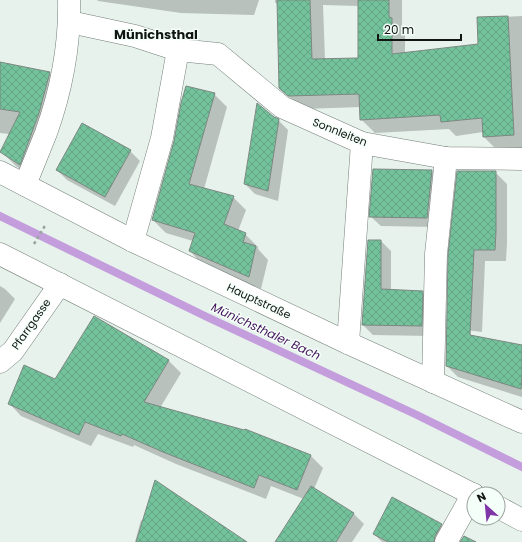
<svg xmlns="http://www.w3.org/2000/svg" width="522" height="542" font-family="Poppins,sans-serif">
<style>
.shadow{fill:#0003;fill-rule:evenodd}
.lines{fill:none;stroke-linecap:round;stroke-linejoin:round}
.stream{stroke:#c49ddc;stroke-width:8}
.building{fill:url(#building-cross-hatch);stroke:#7d8882}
.street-casing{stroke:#747f79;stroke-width:23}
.secondary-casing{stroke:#747f79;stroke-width:23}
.path{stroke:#9ba59f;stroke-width:2.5;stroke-dasharray:3 3;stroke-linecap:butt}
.street{stroke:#fff;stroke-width:22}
.secondary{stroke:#fff;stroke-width:22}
.labels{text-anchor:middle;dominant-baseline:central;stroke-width:3;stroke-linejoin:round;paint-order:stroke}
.street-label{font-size:11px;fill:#111613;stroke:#f5fff9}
.water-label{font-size:12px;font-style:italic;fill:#43105b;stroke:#f5fff9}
.quarter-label{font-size:13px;font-weight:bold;fill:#111613;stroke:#f5fff9}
</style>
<defs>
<pattern id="building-cross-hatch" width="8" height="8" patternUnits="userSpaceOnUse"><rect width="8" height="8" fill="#73c29b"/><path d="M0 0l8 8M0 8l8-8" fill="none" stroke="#62a685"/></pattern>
</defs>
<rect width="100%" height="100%" fill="#e6f2eb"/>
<!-- shadow -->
<g class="shadow">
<polygon points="97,0 259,0 254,15 181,13 98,1"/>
<path d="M275,0H402V30L405,33V54L479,45L478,18L522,16V149L497,150L484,137L483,132L456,136L449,129L375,133L361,119V107L303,109L294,101L280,88L278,5L275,2ZM323,5L359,6V59L325,60Z"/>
<polygon points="0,63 49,73 64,87 34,178 16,166 2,152 10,134 0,133"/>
<polygon points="214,94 227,107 204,189 233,197 246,210 238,231 245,234 258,247 258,249 268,260 261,289 202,264 190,251 193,241 166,233 153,220"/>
<polygon points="273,117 278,120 288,130 278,201 255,194 245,184"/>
<polygon points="130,151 140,161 115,206 67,180 57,170"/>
<polygon points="432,171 442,181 437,227 381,226 370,216"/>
<polygon points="458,172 495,172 507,184 507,243 506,261 485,261 482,332 466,330 472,336 522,352 522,397 458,377 447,366"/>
<polygon points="381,241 391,251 391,290 422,292 432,302 432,336 373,335 363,325"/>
<polygon points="0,286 5,289 15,299 0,323"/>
<polygon points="94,317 169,361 181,373 160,408 244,431 245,430 311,456 323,468 314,489 354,514 364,524 352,542 278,542 304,499 271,486 266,499 176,464 134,445 133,447 98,434 91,446 21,416 9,403 56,381"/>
<polygon points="141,520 143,522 245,542 135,542"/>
<polygon points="441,525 457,541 457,542 382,542 374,534"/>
</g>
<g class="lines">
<!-- stream -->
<polyline class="stream" points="0,216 207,317 417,415 522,467"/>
</g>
<!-- building -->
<g class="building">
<polygon points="277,0 310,0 312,59 358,58 358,0 389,0 389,17 392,18 392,54 478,44 477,17 508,16 514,135 483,137 482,118 441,122 440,115 360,120 359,94 288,96 279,88"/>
<polygon points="0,62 50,72 39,113 20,165 0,152 20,112 0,109"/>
<polygon points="186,86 215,93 189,184 234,196 224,224 246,233 243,242 256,246 249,277 189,251 195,233 152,220 174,141 181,103"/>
<polygon points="257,103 274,117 279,119 268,191 244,184"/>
<polygon points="82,123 131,150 105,197 56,170"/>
<polygon points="373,169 432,170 427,218 369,217"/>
<polygon points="457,171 496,171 496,231 495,250 474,250 470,335 522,345 522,375 521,389 446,366 448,255"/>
<polygon points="368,240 381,240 381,289 423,291 422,326 362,325"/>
<polygon points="94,316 169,360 144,402 244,430 245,429 311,455 297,490 259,475 254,488 163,452 122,434 121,436 85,422 79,435 8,404 24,365 55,379"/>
<polygon points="155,480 247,542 136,542"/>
<polygon points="311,486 354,513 336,542 275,542"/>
<polygon points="392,497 442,524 435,536 434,542 388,542 373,534"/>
<polygon points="464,536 476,542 460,542"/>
</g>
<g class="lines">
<defs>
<g id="street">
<polyline points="70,22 135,36 178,50"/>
<polyline points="0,172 133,241 348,343 522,422"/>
<path d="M25,185C32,168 39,150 46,133C61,91 70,45 69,0"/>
<polyline points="133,241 162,138 178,50 218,54 282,107 362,143 446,158 522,159"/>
<polyline points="348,343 362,143"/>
<polyline points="0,362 13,351 60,284"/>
<polyline points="433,382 436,254 446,158"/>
<polyline points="446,542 473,494"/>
</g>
<g id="secondary">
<polyline points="0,254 474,495"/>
<polyline points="498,507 522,520"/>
</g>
</defs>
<!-- street casing -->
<use href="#street" class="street-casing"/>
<!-- secondary casing -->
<use href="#secondary" class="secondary-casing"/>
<!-- path -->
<polyline class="path" points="34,244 46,224"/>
<!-- street -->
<use href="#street" class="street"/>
<!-- secondary -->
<use href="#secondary" class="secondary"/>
</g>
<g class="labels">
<!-- street labels -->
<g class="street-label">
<text transform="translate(340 132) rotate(22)">Sonnleiten</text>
<text transform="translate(259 301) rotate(25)">Hauptstraße</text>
<text transform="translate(31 324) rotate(-55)">Pfarrgasse</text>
</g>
<!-- water labels -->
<g class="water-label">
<text transform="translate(266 331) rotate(25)">Münichsthaler Bach</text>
</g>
<!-- quarter labels -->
<g class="quarter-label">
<text x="156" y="34">Münichsthal</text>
</g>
</g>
<!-- north arrow -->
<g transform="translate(486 506) rotate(333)"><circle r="19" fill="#f5fff9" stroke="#9aa29d"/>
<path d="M0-3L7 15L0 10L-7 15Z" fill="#8136a7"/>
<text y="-6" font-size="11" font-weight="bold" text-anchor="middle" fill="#111613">N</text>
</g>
<!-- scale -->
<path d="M378 34v6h83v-6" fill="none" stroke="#111613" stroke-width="2"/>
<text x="384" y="34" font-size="12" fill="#111613" stroke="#f5fff9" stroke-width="3" paint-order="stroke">20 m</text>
</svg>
